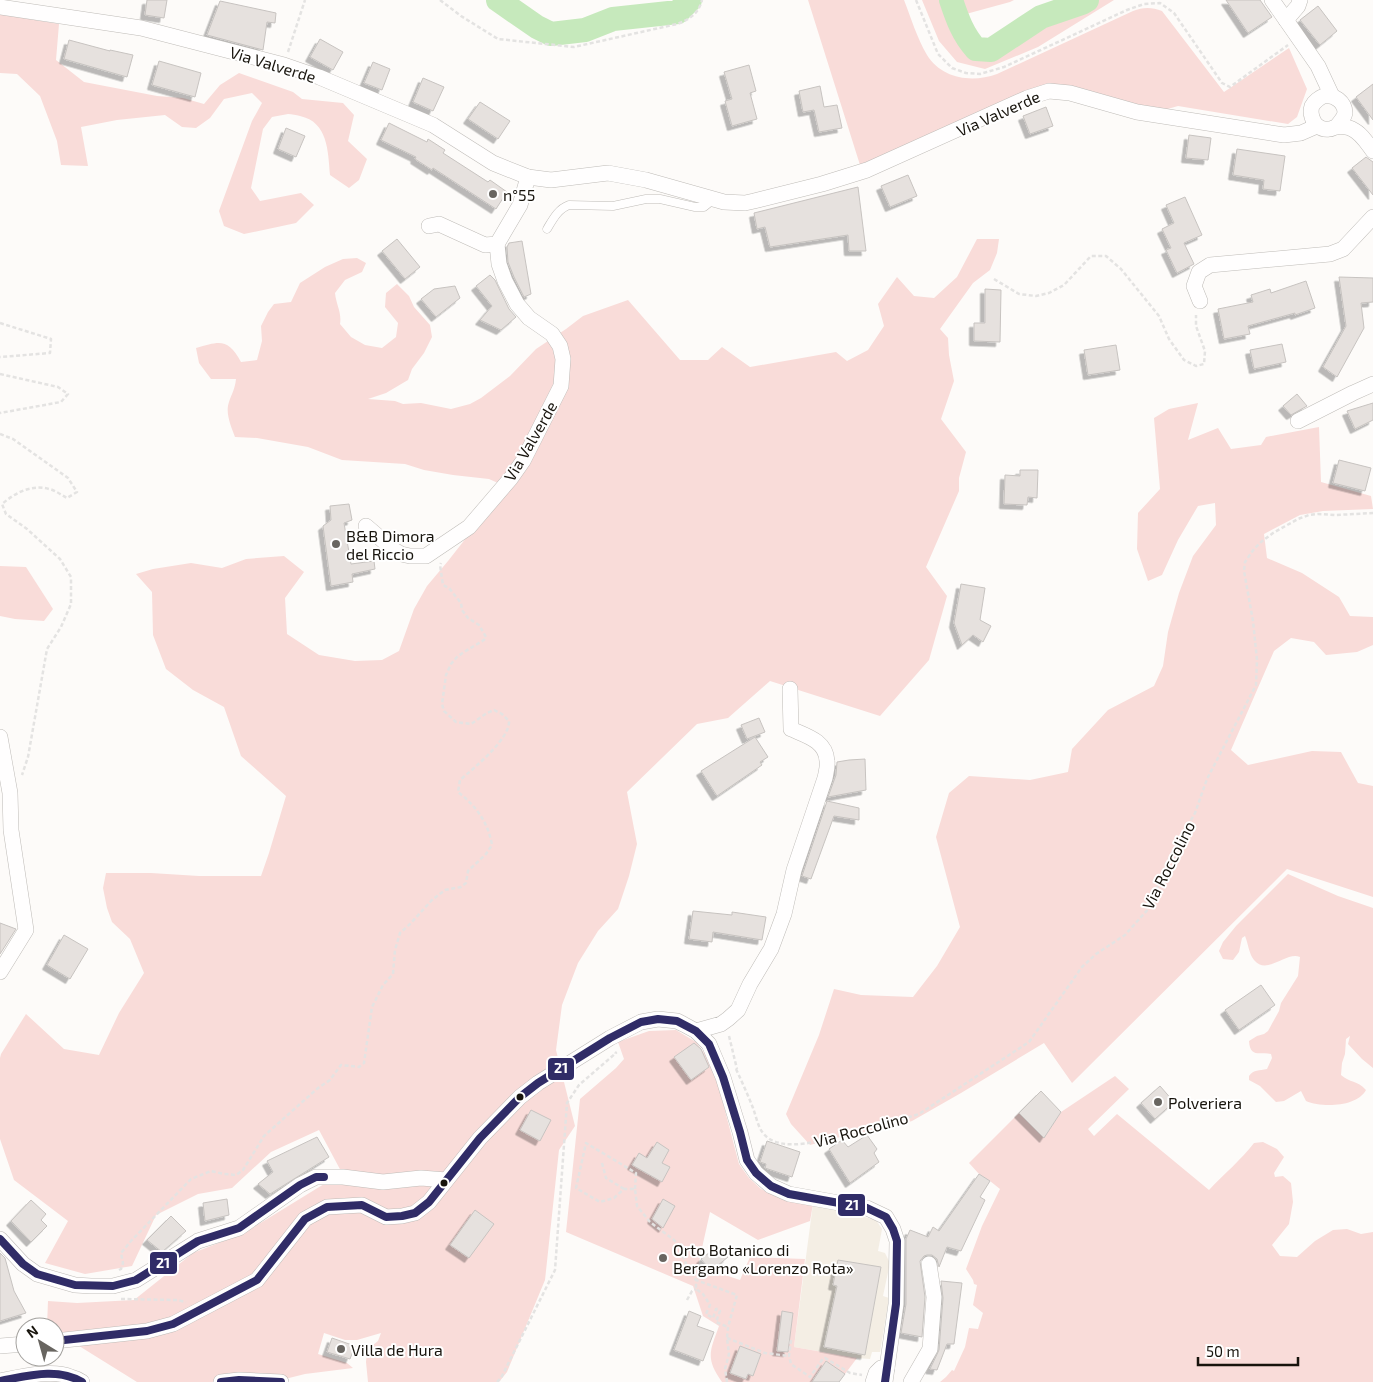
<svg xmlns="http://www.w3.org/2000/svg" width="1373" height="1382" font-family="'Exo 2',sans-serif">
<style>
.built{fill:#f4eee4}
.green{fill:#f9dcd9;fill-rule:evenodd}
.lines{fill:none;stroke-linecap:round;stroke-linejoin:round}
.river{stroke:#c6e9bc;stroke-width:24}
.building{fill:#e6e1de;stroke:#c7c3c0;filter:url(#shadow)}
.service-casing{stroke:#bfbcb8;stroke-width:9}
.minor-casing{stroke:#bfbcb8;stroke-width:16}
.path{stroke:#e4e3e2;stroke-width:2.5;stroke-dasharray:4 2.5;stroke-linecap:butt}
.service{stroke:#fffefe;stroke-width:8}
.minor{stroke:#fffefe;stroke-width:15}
.bus-1-casing{stroke:#fff;stroke-width:11}
.bus-1{stroke:#302c67;stroke-width:8}
.poi-dot{fill:#686560;stroke:#fff;stroke-width:2}
.bus-dot{fill:#18140d;stroke:#fff;stroke-width:2}
.labels{text-anchor:middle;dominant-baseline:central;stroke-width:4;stroke-linejoin:round;paint-order:stroke}
.street-label{font-size:16px;fill:#18140d;stroke:#fff}
.poi-label{font-size:16px;fill:#18140d;stroke:#fff;text-anchor:start}
.line-badge{stroke:#fff;stroke-width:2}
.badge-label{font-size:14px;text-anchor:middle;font-weight:bold;fill:#fff}
</style>
<defs>
<filter id="shadow"><feDropShadow dx="-4.5" dy="4.5" stdDeviation="0" flood-color="#0004"/></filter>
</defs>
<rect width="100%" height="100%" fill="#fdfbf9"/>
<!-- built -->
<polygon class="built" points="813,1204 876,1220 882,1229 878,1251 885,1253 890,1263 883,1296 889,1298 880,1352 872,1352 870,1359 857,1358 794,1347"/>
<!-- green -->
<g class="green">
<path d="M808,0H904C911,18 917,38 927,55C942,79 972,83 997,74L1133,11C1143,7 1152,7 1162,11L1224,92L1289,48L1307,89L1297,117L1288,124L1178,106L1157,112L1073,86H1047L860,165Z"/>
<polygon points="922,0 952,0 951,18 963,40 973,53 980,55 987,55 1000,49 1006,43 1014,32 1032,18 1057,8 1066,0 1114,0 1038,47 985,69 957,62 939,41"/>
<polygon points="960,0 1014,0 1010,2 966,14"/>
<path d="M0,14L59,24L56,60L84,82L157,96L183,98L204,104L220,85L239,73L293,92L302,99L343,103L354,115L348,141L367,159L359,180L349,188L330,175C328,151 328,122 300,116C296,115 292,114 288,114C283,115 277,116 272,117L263,129L251,188L260,201L301,193L314,205L296,223L244,234L224,226L219,211L252,121L262,103L252,93L224,99L210,118L196,128L182,127L165,115L117,120L81,127L88,166L61,165L57,141L40,96L17,74L0,73Z"/>
<path d="M977,239H999L997,253L990,270L973,283L940,329L948,338L949,355L954,381L941,419L966,452L959,478V491L926,567L947,596L929,660L880,716L770,681L728,718L697,724L627,792L637,844L629,876L618,909L598,931L578,963L562,1005L556,1050L575,1126L559,1150L545,1280L507,1372L499,1382H368L366,1362L367,1350L378,1341L381,1333L357,1340H345L324,1333L318,1354L347,1363L353,1368L305,1374L285,1379L284,1382H137L55,1331V1327L47,1326L48,1301L77,1303L134,1300L193,1253L244,1233L342,1173L319,1130L271,1152L232,1188L198,1194L156,1215L132,1266L85,1274L45,1263L68,1221L14,1180L0,1139V1058L1,1054L26,1014L64,1049L99,1055L119,1013L144,973L130,939L112,922L107,908L103,888L106,873H151L199,876H261L269,853L286,796L241,756L224,707L193,690L166,669L153,635L152,592L136,574L153,569L191,563L222,568L246,559L284,556L304,572L285,598L287,634L319,655L355,661L382,660L399,651L414,609L427,586L448,561L470,533L498,483L489,479L453,475L424,470L405,464L342,460L308,447L257,438L235,437C231,426 225,413 229,402C232,393 235,389 236,379H211L199,363L196,348C220,341 228,338 241,362L257,360L262,341L261,326L268,312L274,304L291,302L300,283L325,267L343,259L357,258L366,263L362,272L345,280L335,293C336,304 342,313 340,324L351,337L365,345L382,348L396,337L398,323L385,307L386,293L397,284L409,296L414,307L430,325L432,337L424,353L412,369L408,380L386,393L368,399L395,401L403,404L421,403L451,409L470,404L481,398L510,376L536,349L566,329L583,316L628,300L680,360H708L722,347L750,367L836,352L847,361L868,350L884,326L878,304L897,277L914,296L934,298L957,277Z"/>
<polygon points="1198,403 1188,440 1218,428 1231,449 1261,445 1266,437 1319,427 1321,482 1371,496 1373,509 1323,511 1300,515 1264,534 1267,558 1302,573 1339,597 1350,616 1373,617 1373,645 1357,652 1326,655 1314,642 1291,638 1274,651 1231,750 1248,765 1312,751 1341,752 1358,783 1373,786 1373,897 1287,869 1072,1083 1044,1043 961,1093 912,1121 877,1132 848,1135 810,1145 791,1124 786,1114 819,1035 834,989 861,995 913,997 937,966 960,927 936,837 949,793 969,776 1030,780 1068,772 1072,749 1108,710 1154,686 1163,666 1168,632 1179,593 1193,556 1216,525 1215,503 1198,506 1178,540 1162,575 1148,581 1137,549 1138,513 1160,489 1154,418 1169,409"/>
<polygon points="0,566 26,567 53,609 44,621 15,619 0,616"/>
<path d="M1288,874L1338,896L1373,908V1068L1362,1059L1348,1044L1350,1036L1346,1039L1345,1054L1342,1063L1341,1075C1350,1083 1357,1080 1366,1090C1357,1107 1322,1108 1306,1101L1301,1091L1284,1101L1276,1102L1260,1086L1249,1080V1076C1254,1069 1259,1071 1267,1069L1272,1058L1271,1054C1261,1051 1250,1059 1249,1041L1257,1036L1264,1034L1268,1031L1279,1011L1281,1003L1298,976L1300,957C1286,951 1267,976 1254,960C1249,954 1248,943 1245,936L1242,938L1239,952L1233,960L1223,959L1219,951L1223,942L1236,926Z"/>
<path d="M676,1030L696,1042L713,1065L739,1164L749,1178L761,1189L783,1199L813,1204L810,1221L758,1240L710,1212L698,1266L740,1280L750,1257L805,1259L794,1347L857,1358L845,1374L826,1361L813,1379L816,1382H722C705,1358 710,1351 719,1326L703,1316L693,1286L566,1232L580,1099L616,1068L624,1059L618,1042L649,1031ZM740,1346L761,1354L753,1376L748,1374L745,1379L730,1373Z"/>
<path d="M1115,1076L1129,1089L1088,1129L1094,1136L1117,1114L1209,1190C1224,1174 1241,1160 1254,1143L1263,1142L1277,1149L1284,1157L1274,1173L1275,1177L1283,1176L1291,1183L1293,1202L1289,1224L1272,1245L1280,1256L1297,1257L1315,1241L1333,1230L1347,1229L1361,1234L1373,1232V1382H940L946,1377L952,1370L954,1371L965,1347L969,1328L978,1329L983,1313L973,1305L977,1285L974,1284L973,1280L966,1269L982,1226L1000,1189L990,1181L979,1174L969,1163L1019,1113L1044,1138L1061,1112Z"/>
</g>
<g class="lines">
<!-- river -->
<g class="river">
<polyline points="498,0 537,27 551,34 585,30 613,19 678,12 690,0"/>
<path d="M951,0C957,18 963,35 976,49L991,50L1041,17L1082,3L1087,0"/>
</g>
</g>
<!-- building -->
<g class="building">
<polygon points="147,0 167,0 164,18 145,15"/>
<polygon points="1226,0 1260,0 1272,17 1248,33"/>
<polygon points="220,1 276,13 275,23 267,22 263,50 207,35"/>
<polygon points="1318,6 1337,31 1320,45 1300,20"/>
<polygon points="320,39 343,52 333,70 310,57"/>
<polygon points="69,40 110,51 110,50 133,55 127,77 64,59"/>
<polygon points="159,61 201,73 195,97 152,85"/>
<polygon points="373,62 390,69 382,90 364,83"/>
<polygon points="749,65 756,91 750,93 757,119 732,126 725,101 732,99 724,72"/>
<polygon points="423,78 444,87 433,111 413,102"/>
<polygon points="1373,84 1373,120 1356,97"/>
<polygon points="820,86 824,107 837,105 842,128 819,132 814,110 803,112 799,91"/>
<polygon points="480,102 510,121 498,139 468,119"/>
<polygon points="1046,107 1053,126 1030,134 1023,116"/>
<polygon points="389,123 427,142 428,139 445,150 443,153 488,182 490,180 507,192 496,209 433,168 432,170 415,159 416,157 381,140"/>
<polygon points="286,128 305,136 296,157 278,149"/>
<polygon points="1189,135 1211,138 1208,160 1186,158"/>
<polygon points="1237,149 1285,156 1280,191 1263,189 1264,180 1233,175"/>
<polygon points="1366,157 1373,162 1373,195 1352,168"/>
<polygon points="908,175 917,196 890,207 881,186"/>
<polygon points="858,187 866,251 849,251 848,235 770,247 765,227 757,229 754,213"/>
<polygon points="1185,197 1202,235 1184,243 1194,264 1177,273 1166,250 1171,248 1162,229 1174,223 1166,205"/>
<polygon points="397,239 420,267 405,279 382,251"/>
<polygon points="522,241 531,294 524,297 514,277 508,262 507,247 509,243"/>
<polygon points="490,275 495,280 509,309 516,317 501,330 480,320 492,306 476,286"/>
<polygon points="1339,277 1373,278 1373,302 1361,303 1364,328 1337,377 1323,367 1346,326"/>
<polygon points="1306,281 1315,308 1295,315 1295,313 1248,326 1250,334 1224,339 1218,309 1253,302 1251,295 1270,289 1271,293"/>
<polygon points="455,286 460,298 436,317 421,299 434,289"/>
<polygon points="985,289 1001,290 1000,342 974,341 974,323 985,323"/>
<polygon points="1282,344 1286,362 1254,369 1250,350"/>
<polygon points="1116,345 1120,370 1088,375 1084,350"/>
<polygon points="1297,394 1307,406 1291,415 1283,406"/>
<polygon points="1373,403 1373,420 1355,429 1347,411"/>
<polygon points="1339,460 1371,468 1365,491 1333,483"/>
<polygon points="1020,470 1038,470 1037,498 1028,497 1027,505 1004,504 1005,475 1020,476"/>
<polygon points="349,504 352,520 344,523 351,564 374,561 375,569 352,574 353,582 331,586 323,526 331,520 330,506"/>
<polygon points="961,584 985,588 980,620 991,626 983,642 973,635 962,645 954,623"/>
<polygon points="759,718 765,732 747,739 741,725"/>
<polygon points="755,737 768,757 760,762 762,765 717,796 701,771"/>
<polygon points="865,759 866,790 828,797 836,775 837,762 849,760"/>
<polygon points="827,801 859,808 859,820 834,816 811,879 802,876"/>
<polygon points="693,911 732,915 732,912 766,917 762,940 713,932 712,942 689,939"/>
<polygon points="0,923 16,929 0,954"/>
<polygon points="64,935 88,949 70,979 47,965"/>
<polygon points="1261,985 1275,1005 1239,1030 1225,1010"/>
<polygon points="694,1043 701,1049 709,1067 691,1080 674,1057"/>
<polygon points="1160,1086 1174,1102 1155,1119 1141,1103"/>
<polygon points="1041,1091 1061,1112 1044,1138 1019,1113"/>
<polygon points="531,1110 551,1120 540,1141 520,1130"/>
<polygon points="867,1135 877,1149 874,1153 879,1162 850,1183 829,1149 842,1140 848,1147"/>
<polygon points="317,1137 329,1157 270,1194 258,1184 273,1172 267,1161"/>
<polygon points="767,1141 800,1152 792,1177 765,1168 766,1164 760,1162"/>
<polygon points="657,1142 669,1150 662,1163 670,1167 662,1182 632,1165 639,1153 647,1158"/>
<polygon points="979,1174 990,1181 980,1197 985,1200 961,1251 947,1247 939,1267 937,1259 932,1255 927,1255 924,1256 920,1261 925,1297 922,1337 901,1333 906,1304 906,1239 910,1230 928,1237 933,1227 939,1231"/>
<polygon points="227,1199 229,1215 205,1221 203,1203"/>
<polygon points="663,1199 675,1206 663,1228 652,1219"/>
<polygon points="31,1200 46,1214 41,1220 47,1226 31,1242 11,1221"/>
<polygon points="475,1210 494,1224 469,1258 450,1245"/>
<polygon points="171,1216 186,1231 162,1252 147,1240"/>
<polygon points="718,1246 728,1257 711,1271 701,1259"/>
<polygon points="0,1253 5,1258 14,1291 26,1313 0,1321"/>
<polygon points="838,1260 881,1267 865,1355 824,1347 837,1286 833,1285"/>
<polygon points="941,1281 962,1283 954,1344 947,1344 937,1370 930,1369 939,1350 943,1298"/>
<polygon points="689,1311 701,1316 697,1326 714,1332 703,1361 674,1350"/>
<polygon points="782,1311 793,1313 788,1352 777,1351"/>
<polygon points="332,1338 355,1346 350,1359 327,1352"/>
<polygon points="740,1346 761,1354 753,1376 748,1374 746,1379 730,1373"/>
<polygon points="826,1361 845,1374 839,1382 812,1382"/>
</g>
<g class="lines">
<defs>
<path id="service" d="M547,229C553,219 558,209 569,205L613,206L646,199H660L695,207H704L714,199"/>
<g id="minor">
<polyline points="1272,0 1318,66 1332,96"/>
<polyline points="0,7 141,28 284,65 319,77 433,125 493,163 528,177 551,180 608,173 646,180 724,202 745,203 754,201 822,184 867,170 1027,98 1049,91 1070,93 1137,112 1284,135 1301,133 1317,126"/>
<polyline points="1286,20 1298,6 1300,0"/>
<path d="M1337,126C1340,122 1344,118 1345,113C1345,102 1334,94 1324,96C1320,97 1314,102 1312,106C1311,109 1311,114 1312,117C1314,125 1321,130 1329,129C1333,129 1333,127 1337,127C1341,126 1348,127 1352,129C1361,133 1367,143 1373,151"/>
<polyline points="429,226 439,224 485,245 497,244 520,205 528,177"/>
<polyline points="1200,301 1194,286 1199,272 1210,265 1330,254 1343,249 1373,217"/>
<polyline points="1298,421 1353,393 1373,384"/>
<polyline points="366,526 394,550 401,554 410,556 426,556 469,527 511,478 523,461 561,386 563,359 560,346 552,334 529,318 517,304 505,281 499,264 497,244"/>
<polyline points="0,737 10,793 11,830 26,930 0,972"/>
<path d="M696,1031L721,1024L728,1019L738,1010L750,984L771,949L784,914L794,870L825,778C826,773 828,766 827,761C826,741 807,736 791,729L790,689"/>
<polyline points="0,1239 23,1264 37,1274 75,1285 91,1286 113,1286 136,1280 198,1241 239,1228 300,1185 316,1177 343,1177 383,1182 421,1178 446,1180"/>
<polyline points="55,1341 147,1331 173,1324 257,1280 305,1219 327,1207 362,1205 386,1217 402,1216 415,1213 429,1202 480,1138 520,1097 538,1083 610,1038 641,1022 658,1019 677,1021 683,1024 696,1031 709,1044 723,1077 740,1132 747,1160 756,1173 771,1186 789,1194 867,1208 886,1217 893,1229 897,1241 896,1304 885,1382"/>
<polyline points="0,1346 25,1344"/>
<path d="M0,1381C20,1377 52,1369 71,1377C75,1378 79,1380 82,1382"/>
<polyline points="221,1382 239,1380 281,1382"/>
<polyline points="873,1382 876,1373 881,1368 887,1368"/>
<polyline points="911,1382 930,1349 934,1297 929,1264"/>
</g>
</defs>
<!-- service casing -->
<use href="#service" class="service-casing"/>
<!-- minor casing -->
<use href="#minor" class="minor-casing"/>
<!-- path -->
<g class="path">
<path d="M440,0L461,16L498,39L574,47L677,24C689,20 699,13 702,0"/>
<polyline points="916,0 938,54 952,68 966,73 980,74 1004,67 1127,10 1144,4 1160,3 1174,13 1222,83 1230,87 1288,45"/>
<polyline points="288,52 305,0"/>
<polyline points="994,279 1019,294 1036,296 1049,293 1064,285 1091,256 1106,256 1121,269 1159,316 1169,339 1184,360 1196,366 1204,364 1205,351 1196,326 1196,315"/>
<polyline points="0,323 51,339 50,353 0,357"/>
<polyline points="0,374 58,387 68,394 61,402 0,413"/>
<path d="M0,434L13,439L68,478L77,492L67,498C61,495 55,490 49,489C31,484 15,493 2,504L6,514L27,529L60,559L71,577V604L61,627L47,649L28,757L22,775"/>
<polyline points="729,1036 737,1069"/>
<path d="M736,1069C742,1082 748,1095 753,1108C756,1116 758,1127 763,1133C781,1156 829,1138 852,1132C874,1126 897,1121 919,1114L1029,1042L1082,967L1096,954L1125,935L1150,907L1166,864L1195,813L1207,779L1256,685L1257,660L1253,621L1244,571L1245,562L1254,549L1261,542L1273,533L1298,519L1309,515L1318,514L1336,515L1373,513"/>
<polyline points="602,1163 606,1178 624,1189"/>
<polyline points="635,1189 636,1173 586,1143 576,1188 600,1202 614,1198 624,1189 635,1189 637,1206 650,1222 674,1240 680,1247 686,1264 696,1280"/>
<path d="M119,1270L121,1269L123,1263L121,1253L131,1241L191,1179L211,1171L224,1174L236,1175L243,1170L264,1136L318,1088L330,1080L341,1065L359,1067L364,1063L372,1007L383,985L393,974L395,950L400,933L410,924L432,900L445,890L461,887L466,883L468,871L486,854L492,845C488,822 476,806 458,792L460,780C474,768 510,739 509,721L502,714L494,710L487,713L471,724L456,722L444,711L442,704L446,675L451,664L457,657L464,652L484,640L486,637L479,625L468,618L462,610L461,603L449,588L443,585L440,565L441,563"/>
<polyline points="121,1299 177,1300 186,1302"/>
<polyline points="687,1300 692,1291 696,1289"/>
<polyline points="727,1338 765,1353 789,1356"/>
<polyline points="791,1340 789,1356 791,1364 810,1377 822,1360 825,1358 850,1373 862,1375"/>
<polyline points="497,1382 501,1378 555,1270 567,1103 579,1085 616,1053 615,1052"/>
<polyline points="727,1382 725,1369 729,1354 727,1338 728,1327 737,1295 696,1280 696,1289 703,1294 710,1305 706,1314 713,1318 716,1309 718,1309 720,1311 716,1322 728,1327"/>
</g>
<!-- service -->
<use href="#service" class="service"/>
<!-- minor -->
<use href="#minor" class="minor"/>
<defs>
<g id="bus-1">
<polyline points="0,1239 23,1264 37,1274 75,1285 113,1286 136,1280 198,1241 239,1228 300,1185 316,1177 324,1177"/>
<polyline points="55,1341 147,1331 173,1324 257,1280 305,1219 327,1207 362,1205 386,1217 402,1216 415,1213 429,1202 480,1138 520,1097 538,1083 610,1038 641,1022 658,1019 677,1021 696,1031 709,1044 723,1077 740,1132 747,1160 756,1173 771,1186 789,1194 867,1208 886,1217 893,1229 897,1241 896,1304 885,1382"/>
<path d="M0,1381C27,1376 57,1367 82,1382"/>
<polyline points="221,1382 239,1380 281,1382"/>
</g>
</defs>
<!-- bus-1 casing -->
<use href="#bus-1" class="bus-1-casing"/>
<!-- bus-1 -->
<use href="#bus-1" class="bus-1"/>
</g>
<!-- markers -->
<g class="poi-dot">
<circle cx="493" cy="194" r="5"/>
<circle cx="336" cy="544" r="5"/>
<circle cx="1158" cy="1102" r="5"/>
<circle cx="663" cy="1258" r="5"/>
<circle cx="341" cy="1349" r="5"/>
</g>
<g class="bus-dot">
<circle cx="520" cy="1097" r="4.5"/>
<circle cx="444" cy="1183" r="4.5"/>
</g>
<g class="labels">
<!-- street labels -->
<g class="street-label">
<text transform="translate(273 64) rotate(17)">Via Valverde</text>
<text transform="translate(998 113) rotate(-24)">Via Valverde</text>
<text transform="translate(530 441) rotate(-60)">Via Valverde</text>
<text transform="translate(1168 865) rotate(-63)">Via Roccolino</text>
<text transform="translate(861 1129) rotate(-15)">Via Roccolino</text>
</g>
<!-- poi labels -->
<g class="poi-label">
<text x="503" y="194">n°55</text>
<text x="346" y="535">B&amp;B Dimora<tspan x="346" dy="18">del Riccio</tspan></text>
<text x="1168" y="1102">Polveriera</text>
<text x="673" y="1249">Orto Botanico di<tspan x="673" dy="18">Bergamo «Lorenzo Rota»</tspan></text>
<text x="351" y="1349">Villa de Hura</text>
</g>
</g>
<g class="line-badge">
<rect x="547" y="1057" width="28" height="24" rx="5" fill="#302c67"/>
<rect x="837" y="1193" width="29" height="24" rx="5" fill="#302c67"/>
<rect x="149" y="1251" width="29" height="24" rx="5" fill="#302c67"/>
</g>
<g class="badge-label">
<text x="561" y="1073">21</text>
<text x="852" y="1210">21</text>
<text x="163" y="1268">21</text>
</g>
<!-- north arrow -->
<g transform="translate(40 1342) rotate(323)"><circle r="24" fill="#ffffff" stroke="#a3a19e"/>
<path d="M0-4L9 19L0 12L-9 19Z" fill="#686560"/>
<text y="-8" font-size="14" font-weight="bold" text-anchor="middle" fill="#18140d">N</text>
</g>
<!-- scale -->
<path d="M1198 1357v8h100v-8" fill="none" stroke="#18140d" stroke-width="2.5"/>
<text x="1206" y="1357" font-size="15" fill="#18140d" stroke="#ffffff" stroke-width="4" paint-order="stroke">50 m</text>
</svg>
